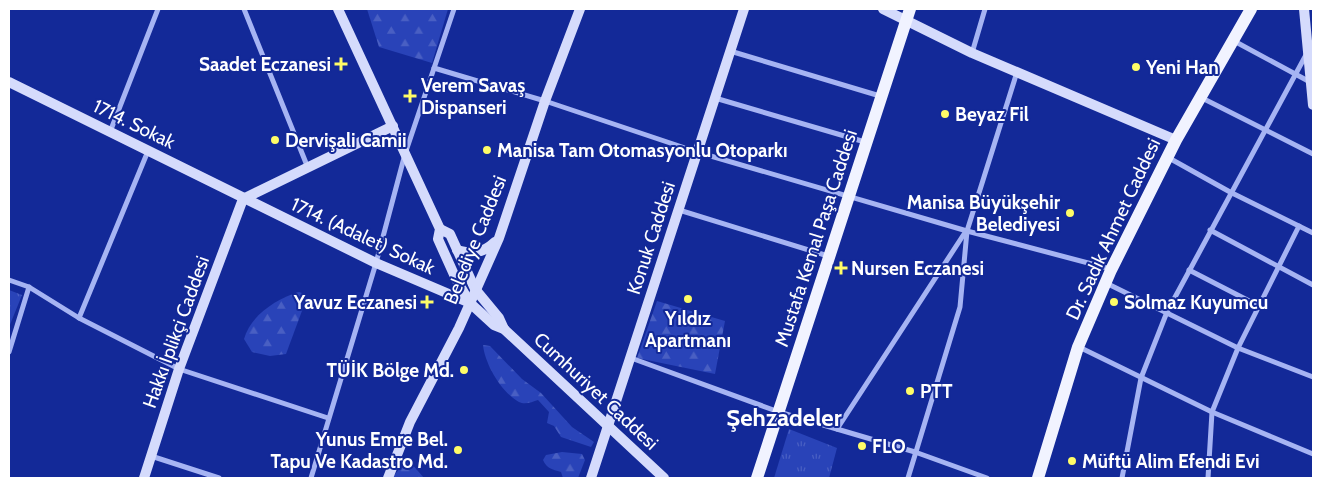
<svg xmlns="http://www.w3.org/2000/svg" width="1322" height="487" font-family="Cabin,sans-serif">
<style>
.grass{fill:url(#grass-tufts)}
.forest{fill:url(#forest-firs)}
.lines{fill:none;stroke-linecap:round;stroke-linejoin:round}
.street{stroke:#a6b4f3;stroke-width:5}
.secondary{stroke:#d5dbfc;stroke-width:10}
.primary{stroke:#f1f3ff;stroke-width:12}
.poi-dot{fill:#fffc67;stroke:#132998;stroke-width:2}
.labels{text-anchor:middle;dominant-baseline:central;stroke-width:4;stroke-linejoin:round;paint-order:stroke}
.poi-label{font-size:19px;font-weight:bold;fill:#fff;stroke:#132998;text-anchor:start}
.street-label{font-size:19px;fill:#fff;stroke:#132998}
.district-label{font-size:24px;font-weight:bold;fill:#fff;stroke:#132998}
</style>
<defs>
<pattern id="grass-tufts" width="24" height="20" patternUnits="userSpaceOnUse" patternTransform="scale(1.25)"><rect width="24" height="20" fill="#2943b8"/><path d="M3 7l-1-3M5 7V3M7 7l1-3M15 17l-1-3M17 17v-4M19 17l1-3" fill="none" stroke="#495fc3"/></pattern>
<pattern id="forest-firs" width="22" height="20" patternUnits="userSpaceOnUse" patternTransform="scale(1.25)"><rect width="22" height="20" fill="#2943b8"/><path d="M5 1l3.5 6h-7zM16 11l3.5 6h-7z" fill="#495fc3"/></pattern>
</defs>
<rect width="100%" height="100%" fill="#132998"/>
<!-- grass -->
<g class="grass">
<polygon points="9,290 22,295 9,327"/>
<polygon points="789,429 837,448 829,478 774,478"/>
</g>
<!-- forest -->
<g class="forest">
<polygon points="367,9 448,9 432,63 379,47"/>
<path d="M299,292L305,294L306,300L286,354L270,356L252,352L244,339C251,315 276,299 299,292Z"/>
<polygon points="657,301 725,321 715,374 637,358"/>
<path d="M483,345L490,346L522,379L541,393L572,427L594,442L591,447L561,437L554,426L547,423L549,412L538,400C532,402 525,405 519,402C501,392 485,364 483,345Z"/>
<path d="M562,452L582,454L585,460L578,478H563L561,472C552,469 547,469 543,460L546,455Z"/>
<polygon points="405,462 411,463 424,478 392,478"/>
</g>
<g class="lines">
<!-- street -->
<g class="street">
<polyline points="244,9 308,168"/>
<polyline points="1234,41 1310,82"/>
<polyline points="730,51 880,96"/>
<polyline points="972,53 985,9"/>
<polyline points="434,68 545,101 697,152 967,231 1111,269"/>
<polyline points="1200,97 1313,154"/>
<polyline points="715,98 865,142"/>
<polyline points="110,132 158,9"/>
<polyline points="1169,158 1230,192 1313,233"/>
<polyline points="679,210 828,256"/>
<polyline points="1210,230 1313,285"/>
<polyline points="1189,270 1259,306"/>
<polyline points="9,280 29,287 79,318 179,369 328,418"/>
<polyline points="1106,283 1238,348 1313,377"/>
<polyline points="79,318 148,151"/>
<polyline points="1079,347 1212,412 1313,454"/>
<polyline points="9,352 29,287"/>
<polyline points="631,358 779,412 915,452 987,478"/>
<polyline points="837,429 966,231"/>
<polyline points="151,456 219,478"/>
<polyline points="311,478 376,263 405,154 454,9"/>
<polyline points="908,478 960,307 967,231 1017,72"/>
<polyline points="1122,478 1141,378 1167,312 1307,53"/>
<polyline points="1208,478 1212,412 1238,348 1299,226"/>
</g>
<!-- secondary -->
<g class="secondary">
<polyline points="338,9 440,229 438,239 456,279 470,303 494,325 504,329 664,478"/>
<polyline points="883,9 972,53 1176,140"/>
<polyline points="1304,9 1313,105"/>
<polyline points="9,82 376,263 470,303"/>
<polyline points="243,199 393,126"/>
<polyline points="440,229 450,234 475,289 499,318 504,329"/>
<path d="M457,250C473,254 482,254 495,242"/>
<polyline points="144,478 179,369 243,199"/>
<polyline points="388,478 410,422 459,328 499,238 545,101 580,9"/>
<polyline points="591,478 744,9"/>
</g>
<!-- primary -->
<g class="primary">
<polyline points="757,478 910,9"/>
<polyline points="1038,478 1078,347 1111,270 1176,140 1251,9"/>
</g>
</g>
<!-- markers -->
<g class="poi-dot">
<path d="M338.5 56.5h5v5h5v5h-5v5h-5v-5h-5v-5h5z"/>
<circle cx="1136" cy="67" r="5"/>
<path d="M407.5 88.5h5v5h5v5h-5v5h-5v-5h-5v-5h5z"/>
<circle cx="945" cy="114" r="5"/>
<circle cx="275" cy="140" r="5"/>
<circle cx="487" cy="150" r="5"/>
<circle cx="1070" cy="213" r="5"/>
<path d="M838.5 260.5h5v5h5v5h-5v5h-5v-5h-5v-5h5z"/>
<circle cx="688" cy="299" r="5"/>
<path d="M424.5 294.5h5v5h5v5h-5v5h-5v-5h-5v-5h5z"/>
<circle cx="1114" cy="302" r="5"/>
<circle cx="464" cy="370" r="5"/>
<circle cx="910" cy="391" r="5"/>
<circle cx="862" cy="446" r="5"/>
<circle cx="458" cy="450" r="5"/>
<circle cx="1072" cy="461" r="5"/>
</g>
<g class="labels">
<!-- poi labels -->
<g class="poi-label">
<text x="331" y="64" text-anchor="end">Saadet Eczanesi</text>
<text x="1146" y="67">Yeni Han</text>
<text x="421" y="85">Verem Savaş<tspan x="421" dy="22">Dispanseri</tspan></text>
<text x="955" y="114">Beyaz Fil</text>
<text x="285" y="140">Dervişali Camii</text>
<text x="497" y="150">Manisa Tam Otomasyonlu Otoparkı</text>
<text x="1060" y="202" text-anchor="end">Manisa Büyükşehir<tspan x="1060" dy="22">Belediyesi</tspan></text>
<text x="851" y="268">Nursen Eczanesi</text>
<text x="417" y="302" text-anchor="end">Yavuz Eczanesi</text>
<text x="1124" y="302">Solmaz Kuyumcu</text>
<text x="688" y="318" text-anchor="middle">Yıldız<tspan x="688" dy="22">Apartmanı</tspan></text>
<text x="454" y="370" text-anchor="end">TÜİK Bölge Md.</text>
<text x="920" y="391">PTT</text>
<text x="448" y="439" text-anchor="end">Yunus Emre Bel.<tspan x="448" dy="22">Tapu Ve Kadastro Md.</tspan></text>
<text x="872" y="446">FLO</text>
<text x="1082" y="461">Müftü Alim Efendi Evi</text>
</g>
<!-- street labels -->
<g class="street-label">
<text transform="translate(134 124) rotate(26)">1714. Sokak</text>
<text transform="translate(1113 229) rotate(-65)">Dr. Sadık Ahmet Caddesi</text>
<text transform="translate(363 236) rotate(25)">1714. (Adalet) Sokak</text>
<text transform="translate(651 238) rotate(-72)">Konuk Caddesi</text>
<text transform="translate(816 238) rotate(-72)">Mustafa Kemal Paşa Caddesi</text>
<text transform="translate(475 240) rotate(-68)">Belediye Caddesi</text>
<text transform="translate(176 332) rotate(-70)">Hakkı İplikçi Caddesi</text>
<text transform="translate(596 391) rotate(43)">Cumhuriyet Caddesi</text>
</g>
<!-- district labels -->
<g class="district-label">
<text x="784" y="417">Şehzadeler</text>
</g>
</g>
<!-- border -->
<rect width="1322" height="487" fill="none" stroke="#ffffff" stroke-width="20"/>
</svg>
